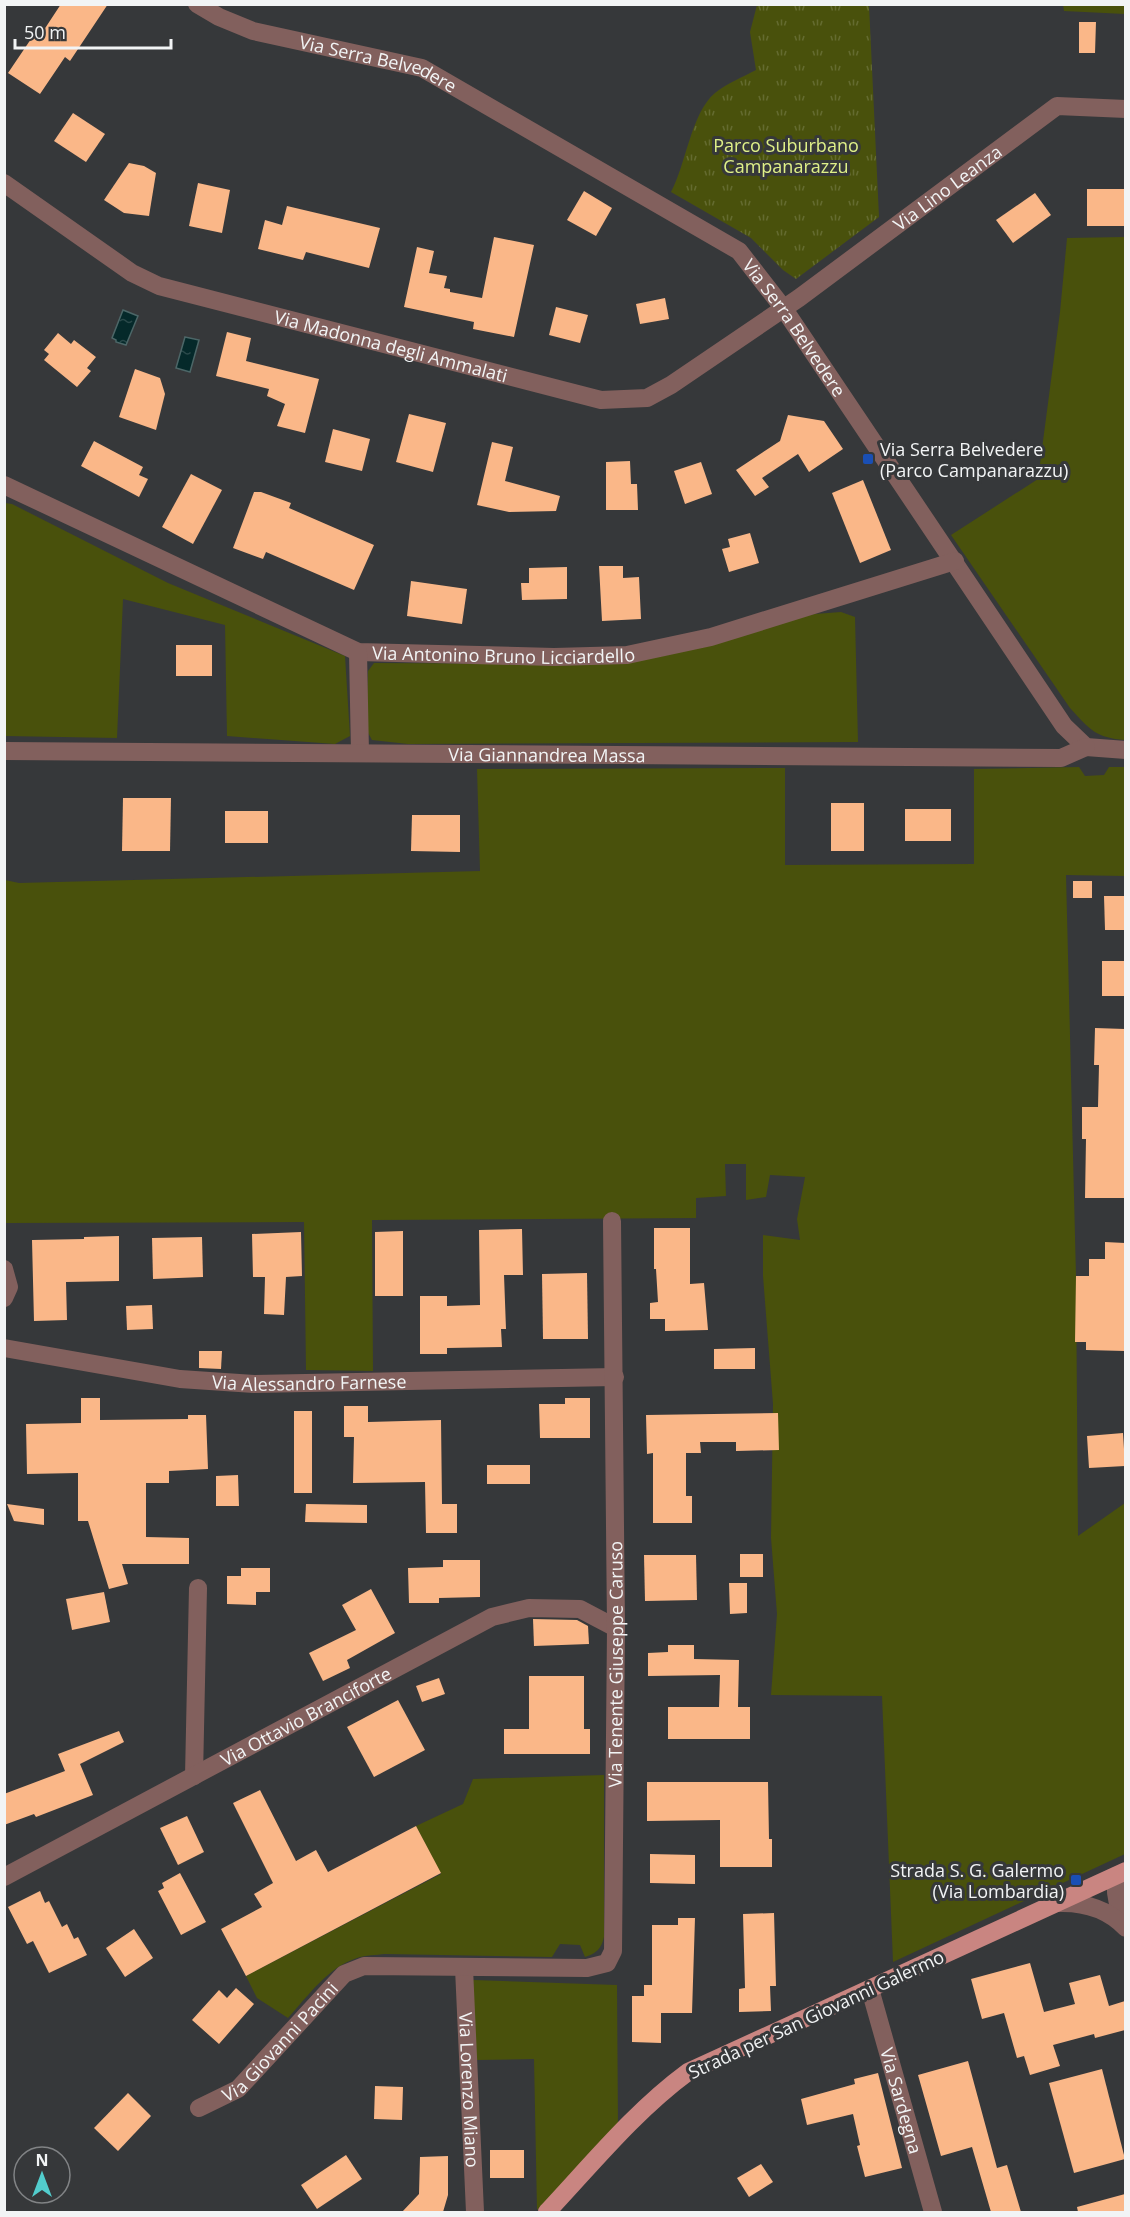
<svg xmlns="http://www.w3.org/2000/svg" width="1130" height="2217" font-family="'Open Sans',sans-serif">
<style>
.grass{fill:#49510c}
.park{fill:url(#park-tufts)}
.water{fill:url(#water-ripples);stroke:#4c6667;stroke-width:1.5}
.building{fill:#fab788}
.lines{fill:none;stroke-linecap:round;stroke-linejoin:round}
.minor{stroke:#82605d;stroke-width:18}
.major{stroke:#c98581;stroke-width:18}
.transit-dot{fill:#1a4fb4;stroke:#36383a;stroke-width:2}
.labels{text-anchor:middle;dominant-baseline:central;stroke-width:6;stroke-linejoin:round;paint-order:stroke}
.street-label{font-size:18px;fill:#f2f4f5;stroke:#36383a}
.park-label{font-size:18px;fill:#dff088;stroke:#36383a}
.poi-label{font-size:18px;fill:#f2f4f5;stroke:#36383a;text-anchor:start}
</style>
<defs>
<pattern id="park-tufts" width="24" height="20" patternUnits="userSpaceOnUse" patternTransform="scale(1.5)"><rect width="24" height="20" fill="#49510c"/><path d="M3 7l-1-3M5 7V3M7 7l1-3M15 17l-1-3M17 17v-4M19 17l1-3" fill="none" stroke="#646b30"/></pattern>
<pattern id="water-ripples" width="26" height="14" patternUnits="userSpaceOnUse" patternTransform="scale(1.5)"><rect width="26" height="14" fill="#05292a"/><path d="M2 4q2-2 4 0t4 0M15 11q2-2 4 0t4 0" fill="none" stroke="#2a494a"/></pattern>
</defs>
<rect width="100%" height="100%" fill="#36383a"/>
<!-- grass -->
<g class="grass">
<polygon points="1063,5 1125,5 1125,14 1064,11"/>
<path d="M1125,237H1126L1125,740C1096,738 1089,729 1070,708L951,535L1038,479L1060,312L1067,238Z"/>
<polygon points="5,503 12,504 168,583 345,656 350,736 335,744 227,736 225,625 123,599 117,738 5,736"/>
<polygon points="841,612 855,617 858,742 408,744 372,740 366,729 368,671 374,663 555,664 815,614"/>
<polygon points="1079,767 1085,776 1104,775 1109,767 1125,767 1125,876 1066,875 1076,1276 1078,1536 1125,1503 1125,1854 893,1962 882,1696 771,1695 777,1614 771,1538 773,1404 763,1276 763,1235 800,1240 797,1219 805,1177 770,1175 766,1197 746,1200 746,1164 725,1164 726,1196 696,1198 696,1218 372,1220 373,1371 306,1370 304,1222 5,1223 5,880 19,883 480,871 477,769 785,768 785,865 974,864 974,769"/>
<path d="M604,1775V1937C601,1949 597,1953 585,1957L580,1945L560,1944L552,1957L385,1954C376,1955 366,1955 357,1958C328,1967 308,1996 288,2018L257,1998L246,1976L441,1874L416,1826L463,1804L473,1779Z"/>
<polygon points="473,1980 617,1985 618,2124 537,2210 534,2059 476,2060"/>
</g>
<!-- park -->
<path class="park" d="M757,5H869L879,217L796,279L783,270L751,238L671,192C686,165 691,113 715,93C727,83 743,77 756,70L750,32Z"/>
<!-- water -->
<g class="water">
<polygon points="123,310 138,316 126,345 116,342 116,340 112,338"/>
<polygon points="185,337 199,340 190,372 176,368"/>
</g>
<!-- building -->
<g class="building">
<polygon points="61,4 108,4 70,61 65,57 40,94 8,73 33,36 38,39"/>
<polygon points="1079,22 1096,22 1095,53 1079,53"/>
<polygon points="73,113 105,134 86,162 54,141"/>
<polygon points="129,163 144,166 156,173 149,216 124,213 104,200"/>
<polygon points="198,183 230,190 222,233 189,226"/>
<rect x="1087" y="189" width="38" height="37"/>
<polygon points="584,191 612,208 596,236 567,220"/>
<polygon points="1035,193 1051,215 1013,243 996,220"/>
<polygon points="287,206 380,228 369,268 306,252 303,260 258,249 265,220 282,225"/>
<polygon points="494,237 534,245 514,337 473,329 474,322 404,307 417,247 434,251 429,273 447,276 444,288 450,289 450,292 482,298"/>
<polygon points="665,298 669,319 640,324 636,304"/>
<polygon points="556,307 588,315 580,343 549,335"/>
<polygon points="227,332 251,338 246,361 319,379 305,433 277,426 285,404 267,396 269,389 216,376"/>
<polygon points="58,333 71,344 74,340 96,357 87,368 91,371 77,387 44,360 49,354 44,350"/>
<polygon points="135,369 160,378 165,394 156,430 119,417"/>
<polygon points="409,414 446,423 433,472 396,462"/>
<polygon points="788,415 824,421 843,449 809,472 798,454 762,478 769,487 755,496 736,470 780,441"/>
<polygon points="333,429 370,439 362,471 325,462"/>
<polygon points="94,441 143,467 139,475 148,479 139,497 81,466"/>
<polygon points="492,442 513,447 505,481 560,496 556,511 509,512 477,505"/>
<polygon points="630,461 631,484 637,484 638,510 606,510 606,462"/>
<polygon points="701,462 712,494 685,504 674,471"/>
<polygon points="191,474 222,490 193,544 162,527"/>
<polygon points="863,480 891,550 860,563 832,493"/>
<polygon points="254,492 261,492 291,503 289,508 374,545 354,590 266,552 263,559 233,548"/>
<polygon points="750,533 759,563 729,572 722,549 730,547 728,539"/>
<polygon points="599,566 623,566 623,578 639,577 641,619 602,621"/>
<polygon points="567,567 567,599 522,600 521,583 529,583 529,568"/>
<polygon points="411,581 467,589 462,624 407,616"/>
<rect x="176" y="645" width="36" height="31"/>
<polygon points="123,798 171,798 170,851 122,851"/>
<rect x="831" y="803" width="33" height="48"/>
<rect x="905" y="809" width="46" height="32"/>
<rect x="225" y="811" width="43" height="32"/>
<polygon points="412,815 460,815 460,852 411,851"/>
<rect x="1073" y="881" width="19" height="17"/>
<polygon points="1104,896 1125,896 1125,930 1105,930"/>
<rect x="1102" y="961" width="23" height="35"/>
<polygon points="1095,1028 1125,1029 1125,1198 1085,1198 1086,1139 1082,1139 1082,1107 1098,1107 1099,1065 1094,1065"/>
<polygon points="654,1228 690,1228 690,1284 704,1283 708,1330 665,1331 665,1319 650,1319 650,1303 658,1302 656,1269 654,1269"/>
<polygon points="522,1229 523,1275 504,1275 506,1329 501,1329 502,1347 447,1348 447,1354 420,1354 420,1296 447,1296 447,1306 480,1305 479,1230"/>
<polygon points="403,1231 403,1296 375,1296 375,1232"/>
<polygon points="301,1232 302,1276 286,1277 284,1315 264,1314 265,1277 253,1277 252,1234"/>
<polygon points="119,1236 119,1281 66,1282 67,1320 34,1321 32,1240 84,1239 84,1237"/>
<polygon points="202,1237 203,1277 153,1279 152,1238"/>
<polygon points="1105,1242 1125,1243 1125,1351 1086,1350 1086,1342 1075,1342 1076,1276 1089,1276 1089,1259 1105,1259"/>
<polygon points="587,1273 588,1339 543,1339 542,1274"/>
<polygon points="152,1305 153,1329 127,1330 126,1306"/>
<polygon points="755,1348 755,1369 714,1369 714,1349"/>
<polygon points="199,1351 222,1351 221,1369 199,1368"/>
<polygon points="81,1398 100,1398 100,1420 188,1419 188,1415 206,1415 208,1469 169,1471 169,1483 146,1483 146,1537 189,1538 189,1564 122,1564 128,1584 109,1589 88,1521 78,1521 78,1473 27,1474 26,1424 81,1423"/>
<polygon points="565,1398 590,1398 590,1438 540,1438 539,1404 565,1404"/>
<polygon points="344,1406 368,1406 368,1422 441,1420 442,1504 457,1504 457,1533 426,1533 425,1482 353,1483 354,1437 344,1437"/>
<rect x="294" y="1411" width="18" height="82"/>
<polygon points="778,1413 779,1450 736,1451 736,1442 700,1442 701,1453 686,1453 686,1496 692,1496 692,1523 653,1523 653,1453 647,1454 646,1415"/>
<polygon points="1123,1433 1125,1466 1089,1468 1087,1436"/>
<rect x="487" y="1465" width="43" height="19"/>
<polygon points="238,1475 239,1506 216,1506 216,1476"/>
<polygon points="7,1504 44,1509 44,1525 14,1521"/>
<polygon points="306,1504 367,1505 367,1523 305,1522"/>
<rect x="740" y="1554" width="23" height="23"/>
<polygon points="644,1555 696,1555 697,1600 645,1601"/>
<polygon points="443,1560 480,1560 480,1597 439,1598 439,1603 409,1603 408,1568 443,1567"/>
<polygon points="241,1568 270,1568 270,1592 256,1592 256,1605 227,1604 227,1576 241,1576"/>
<polygon points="729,1583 747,1583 747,1613 730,1614"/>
<polygon points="371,1589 395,1633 347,1660 350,1668 323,1681 309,1653 356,1630 342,1605"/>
<polygon points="104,1592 110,1622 72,1630 66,1599"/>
<polygon points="533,1619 577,1620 588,1626 589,1644 534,1646"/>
<polygon points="668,1645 694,1645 694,1659 739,1660 738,1707 750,1707 750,1739 668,1739 668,1707 719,1707 720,1675 648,1676 648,1653 668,1652"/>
<polygon points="529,1676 584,1676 584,1729 590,1729 590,1754 504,1754 504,1729 529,1729"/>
<polygon points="439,1678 445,1694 422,1702 416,1686"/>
<polygon points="398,1700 425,1750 374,1777 347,1727"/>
<polygon points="119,1731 124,1742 80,1764 93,1795 36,1817 34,1814 4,1825 4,1794 65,1771 58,1754"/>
<polygon points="647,1782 768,1782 769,1839 772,1839 772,1867 720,1867 720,1820 647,1821"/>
<polygon points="260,1790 296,1861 316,1850 328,1872 416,1826 441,1873 246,1976 221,1929 262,1907 254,1894 273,1883 233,1803"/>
<polygon points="187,1816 204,1852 178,1865 160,1828"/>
<polygon points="650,1854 695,1855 695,1884 650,1883"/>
<polygon points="180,1873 206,1922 181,1935 158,1891 164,1888 162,1883"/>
<polygon points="40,1891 45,1903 49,1901 62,1927 67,1924 74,1939 78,1937 87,1955 49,1973 33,1941 27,1944 8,1907"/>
<polygon points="774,1913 776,1986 770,1986 771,2011 739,2012 739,1989 745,1988 743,1914"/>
<polygon points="678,1918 695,1918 692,2013 661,2013 661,2043 632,2042 632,1996 644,1996 644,1985 652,1985 652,1925 678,1925"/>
<polygon points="134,1929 153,1958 125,1977 106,1948"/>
<polygon points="1030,1963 1044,2012 1075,2004 1069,1983 1100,1975 1109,2006 1125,2001 1125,2030 1095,2038 1094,2034 1053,2045 1060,2066 1030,2075 1024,2056 1017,2058 1004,2013 982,2019 971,1979"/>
<polygon points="236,1988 254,2004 219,2044 192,2020 219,1990 227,1998"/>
<polygon points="968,2061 997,2168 1007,2165 1021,2212 991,2212 972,2147 941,2156 918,2075"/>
<polygon points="1102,2069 1125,2159 1074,2173 1049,2083"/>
<polygon points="878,2073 902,2168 865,2177 857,2146 860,2145 853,2114 807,2125 801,2099 855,2084 854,2079"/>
<polygon points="375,2086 403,2087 402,2120 374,2119"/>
<polygon points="128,2093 151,2116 118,2151 94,2128"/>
<rect x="490" y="2150" width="34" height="28"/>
<polygon points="346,2155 362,2179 317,2209 301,2185"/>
<polygon points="448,2156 448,2195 443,2212 402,2212 419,2194 420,2157"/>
<polygon points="761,2164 773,2182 749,2197 737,2178"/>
<polygon points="1125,2194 1125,2212 1078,2212 1077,2207"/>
</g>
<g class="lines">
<!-- minor -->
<g class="minor">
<path id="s1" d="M197,4L219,17L253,31L422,68L739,251L784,309L1064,726L1086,747L1126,750"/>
<path id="s2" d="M4,183L132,273L159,286L601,400L647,398L671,385L799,298L1057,106L1126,109"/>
<path id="s3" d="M4,485L358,652L554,657L627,655L711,637L955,561"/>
<polyline points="358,652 360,753"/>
<path id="s4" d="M4,751L1061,758L1086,747"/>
<polyline points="4,1269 9,1287 4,1298"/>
<path id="s5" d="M4,1348L180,1379L254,1384L615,1377"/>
<polyline points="194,1776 198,1588"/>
<path d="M1116,1876C1114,1894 1119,1909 1125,1926"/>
<path id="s6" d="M4,1877L492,1617L529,1608L580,1609L616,1628"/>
<path d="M1058,1903C1084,1902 1107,1908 1126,1928"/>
<path id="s7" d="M464,1968L475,2212"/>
<path id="s8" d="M870,1989L933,2212"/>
<path id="s9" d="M199,2108L238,2089L344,1974L364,1966L587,1968L607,1963L613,1951L616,1628L612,1221"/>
</g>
<!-- major -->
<path class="major" d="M547,2212C592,2164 635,2111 688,2072L1126,1871"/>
</g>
<!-- markers -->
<g class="transit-dot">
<rect x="862" y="453" width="12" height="12" rx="3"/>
<rect x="1070" y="1874" width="12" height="12" rx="3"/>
</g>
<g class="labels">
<!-- street labels -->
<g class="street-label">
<text stroke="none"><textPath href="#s1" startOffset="192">Via Serra Belvedere</textPath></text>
<text stroke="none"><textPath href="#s2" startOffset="1056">Via Lino Leanza</textPath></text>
<text stroke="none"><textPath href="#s1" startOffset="696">Via Serra Belvedere</textPath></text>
<text stroke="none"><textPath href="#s2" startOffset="426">Via Madonna degli Ammalati</textPath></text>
<text stroke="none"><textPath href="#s3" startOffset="537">Via Antonino Bruno Licciardello</textPath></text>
<text stroke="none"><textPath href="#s4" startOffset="543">Via Giannandrea Massa</textPath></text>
<text stroke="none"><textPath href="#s5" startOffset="308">Via Alessandro Farnese</textPath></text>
<text stroke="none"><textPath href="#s9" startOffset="765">Via Tenente Giuseppe Caruso</textPath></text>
<text stroke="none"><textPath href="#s6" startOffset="342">Via Ottavio Branciforte</textPath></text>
<text transform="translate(816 2014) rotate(-25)">Strada per San Giovanni Galermo</text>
<text stroke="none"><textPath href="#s9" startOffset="106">Via Giovanni Pacini</textPath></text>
<text stroke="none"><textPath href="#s7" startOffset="122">Via Lorenzo Miano</textPath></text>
<text stroke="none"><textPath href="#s8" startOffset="116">Via Sardegna</textPath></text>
</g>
<!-- park labels -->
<g class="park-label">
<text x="786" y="145">Parco Suburbano<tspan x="786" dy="21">Campanarazzu</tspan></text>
</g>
<!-- poi labels -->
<g class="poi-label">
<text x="880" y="449">Via Serra Belvedere<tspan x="880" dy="21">(Parco Campanarazzu)</tspan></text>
<text x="1064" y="1870" text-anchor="end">Strada S. G. Galermo<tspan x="1064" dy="21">(Via Lombardia)</tspan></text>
</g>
</g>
<!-- border -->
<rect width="1130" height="2217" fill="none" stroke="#f2f4f5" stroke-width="12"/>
<!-- north arrow -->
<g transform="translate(42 2175)"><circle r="28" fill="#36383a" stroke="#818385" stroke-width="1.5"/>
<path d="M0-4.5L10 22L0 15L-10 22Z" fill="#52cdcd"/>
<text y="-9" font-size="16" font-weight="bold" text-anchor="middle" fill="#f2f4f5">N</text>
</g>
<!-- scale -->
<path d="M15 39v9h156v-9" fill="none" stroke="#f2f4f5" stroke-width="3"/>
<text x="24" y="39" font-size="18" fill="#f2f4f5" stroke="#36383a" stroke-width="4.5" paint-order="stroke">50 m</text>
</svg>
